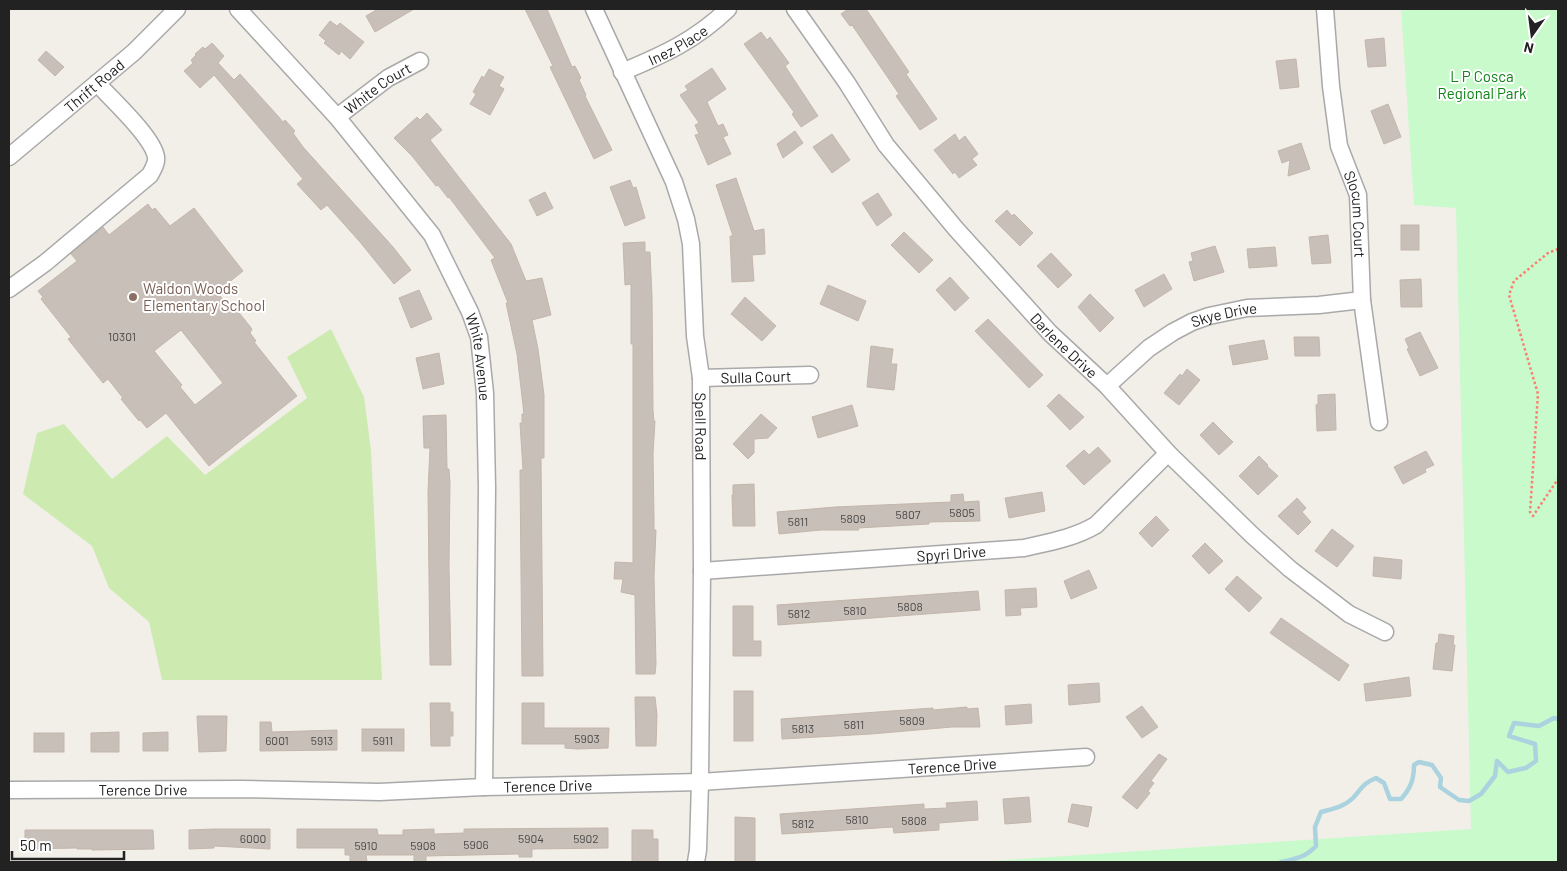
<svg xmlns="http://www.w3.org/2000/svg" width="1567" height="871" font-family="Barlow,sans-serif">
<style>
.grass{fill:#cdebb0}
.park{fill:#c8facc}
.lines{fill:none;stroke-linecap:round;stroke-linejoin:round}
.stream{stroke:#aad3df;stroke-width:4.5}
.building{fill:#c7bfb8;stroke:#c4b6ab;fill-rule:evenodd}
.minor-casing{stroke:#a9a9a9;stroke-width:19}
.path{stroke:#fa8072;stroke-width:2.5;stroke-dasharray:2.5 2.5;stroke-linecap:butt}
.minor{stroke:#fff;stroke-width:16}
.education-dot{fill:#8d6e63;stroke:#fff;stroke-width:2}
.labels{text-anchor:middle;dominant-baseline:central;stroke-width:4;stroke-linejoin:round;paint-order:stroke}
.number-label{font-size:12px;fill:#4b4948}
.street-label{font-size:15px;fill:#222;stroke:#fff}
.park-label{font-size:15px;fill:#0c8416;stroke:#fff}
.education-label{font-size:15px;fill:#785e54;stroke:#fff;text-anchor:start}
</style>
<rect width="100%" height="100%" fill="#f2efe9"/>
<!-- grass -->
<polygon class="grass" points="331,329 364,397 371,450 382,680 162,680 149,622 109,588 92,546 23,494 37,433 64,424 112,479 167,436 205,475 307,398 287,357"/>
<!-- park -->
<polygon class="park" points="1401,9 1558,9 1558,862 975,862 1471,829 1456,208 1414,205"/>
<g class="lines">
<!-- stream -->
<path class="stream" d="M1281,862C1295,859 1306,857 1316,846L1315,827L1321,812C1332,809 1344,807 1353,798C1363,787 1362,784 1376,778L1384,783L1390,799H1401C1411,788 1414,779 1414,765L1419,762L1432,765L1441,778L1440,787L1459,800L1469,801L1481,794L1495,776L1497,761L1508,772L1526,768L1536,761L1535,744L1509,736L1514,723L1539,726L1554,718L1558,719"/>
</g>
<!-- building -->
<g class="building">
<polygon points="378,9 414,9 375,32 366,16"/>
<polygon points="525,9 547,9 572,67 575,66 581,78 579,80 586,95 585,96 612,150 594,159 550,67 553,66"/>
<polygon points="848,9 866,9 909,72 906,74 937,119 920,130 896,96 899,94 852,25 850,26 841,14"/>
<polygon points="330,21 337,26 340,23 364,42 350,59 341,51 339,55 324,43 326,41 319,35"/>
<polygon points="761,32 767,40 770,37 789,63 785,66 818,116 801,127 792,114 794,112 744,44"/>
<polygon points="1384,38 1386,66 1368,67 1365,40"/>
<polygon points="212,43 224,56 218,63 234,80 240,74 277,115 283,122 285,120 295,131 293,133 303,147 393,247 411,270 394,284 360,242 327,205 321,210 297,184 303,179 214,75 200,88 184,71 193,63 191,60 196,55 195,54 203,47 205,49"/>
<polygon points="46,51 64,67 55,76 38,60"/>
<polygon points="1296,59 1299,87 1280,89 1276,61"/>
<polygon points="712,68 726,89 707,102 718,126 723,124 728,135 723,137 731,154 708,165 695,135 699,134 695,125 699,123 680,95 688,90 685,86"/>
<polygon points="489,69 504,77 499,86 504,89 490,115 470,104 476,94 473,92 482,76 484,78"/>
<polygon points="1388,104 1401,137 1384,144 1371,111"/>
<polygon points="427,113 442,130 430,140 511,244 526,281 542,278 551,315 532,320 538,349 544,395 544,458 541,458 543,676 522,676 520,470 523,470 520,423 522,423 522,414 524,414 517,354 506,303 508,303 491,260 495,258 449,197 448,198 438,185 436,186 412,156 394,138 417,117 420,120"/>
<polygon points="795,131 803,143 783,158 777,144"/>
<polygon points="832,134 850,160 832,173 813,147"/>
<polygon points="955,134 959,141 965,136 978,154 972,159 977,165 959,178 955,172 953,174 934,150"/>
<polygon points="1301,143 1310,169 1288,176 1290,160 1282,163 1278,151"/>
<polygon points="736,178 754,231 764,229 765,254 752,255 754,281 732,282 730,236 733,236 716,185"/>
<polygon points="630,180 633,188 636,187 645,218 625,226 610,187"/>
<polygon points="545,192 553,208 537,216 529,200"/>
<polygon points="878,193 892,215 877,226 862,203"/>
<path d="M148,204L152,210L155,208L170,226L194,208L243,271L217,292L232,311L236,309L252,329L250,333L256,341L254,342L297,396L209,466L166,413L147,428L140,420L139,421L121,399L123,398L108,379L103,383L68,339L71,337L41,299L43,297L38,291L77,261L71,254L103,227L109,235ZM181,330L223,383L195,405L180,387L182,385L154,351Z"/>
<polygon points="1007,210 1012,216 1014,214 1033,233 1020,246 995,221"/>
<rect x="1401" y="225" width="18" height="25"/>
<polygon points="904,232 933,260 919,273 891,245"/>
<polygon points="1328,235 1331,263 1312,264 1309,237"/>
<polygon points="645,242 645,252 650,252 652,296 653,411 654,421 655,421 653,453 654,520 654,530 656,530 654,576 656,664 655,674 636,674 635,595 621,592 623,579 614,579 615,562 633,563 633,344 631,344 631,284 625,285 623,243"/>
<polygon points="1215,246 1224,272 1194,281 1189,262 1193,261 1191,253"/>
<polygon points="1275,247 1277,266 1249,268 1247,249"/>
<polygon points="1051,253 1072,275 1058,288 1037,266"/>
<polygon points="1164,274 1172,289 1144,307 1135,290"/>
<polygon points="950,277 969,298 955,311 936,290"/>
<polygon points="1421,279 1422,307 1401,307 1400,280"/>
<polygon points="828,285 866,301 858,321 820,304"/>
<polygon points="419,290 432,319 411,328 399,298"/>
<polygon points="1090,294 1114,318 1100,332 1078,307"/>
<polygon points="745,297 776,326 762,341 731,314"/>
<polygon points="988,319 1043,375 1029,388 975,331"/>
<polygon points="1420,332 1438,368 1420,376 1407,349 1409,348 1405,339"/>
<polygon points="1294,337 1319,337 1320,356 1295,356"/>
<polygon points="1264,340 1268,359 1233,365 1229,346"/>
<polygon points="871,346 893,349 891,364 897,364 894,390 867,387"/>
<polygon points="439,353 444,384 423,389 416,358"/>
<polygon points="1187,369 1200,380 1179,405 1164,393 1180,374 1182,376"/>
<polygon points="1059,394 1084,417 1070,430 1047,406"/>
<polygon points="1335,394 1336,430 1317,431 1316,405 1318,404 1318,395"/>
<polygon points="852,405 858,426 818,438 812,417"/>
<polygon points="761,414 777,428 768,438 754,439 754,453 748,459 733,444"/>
<polygon points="446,415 447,469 449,469 450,483 449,566 451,665 430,665 428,492 430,448 424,448 423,416"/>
<polygon points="1213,422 1233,442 1219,455 1200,435"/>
<polygon points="1098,447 1111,461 1084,485 1066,466 1084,450 1089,455"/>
<polygon points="1426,451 1434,465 1425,469 1426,472 1403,484 1394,467"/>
<polygon points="1259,456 1268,465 1267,466 1278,476 1258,495 1239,476"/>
<polygon points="754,484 755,526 733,526 732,495 733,495 733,485"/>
<polygon points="1042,492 1045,511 1009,518 1005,498"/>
<polygon points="963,494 964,502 979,501 980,521 929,522 929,524 858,528 859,530 821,530 779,534 777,512 835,507 951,502 951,495"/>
<polygon points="1297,498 1306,508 1302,512 1311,522 1298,535 1278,516"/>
<polygon points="1156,516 1169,530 1152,547 1139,533"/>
<polygon points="1332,529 1354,546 1337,567 1315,551"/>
<polygon points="1205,543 1223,561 1209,574 1192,556"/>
<polygon points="1374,557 1402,560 1401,579 1373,576"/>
<polygon points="1089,570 1097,588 1071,599 1064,581"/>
<polygon points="1237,576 1262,598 1249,612 1225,589"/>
<polygon points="1036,588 1037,607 1020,608 1021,615 1006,616 1005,590"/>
<polygon points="978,591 980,610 778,625 777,605"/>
<polygon points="733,606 753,606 753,641 761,641 761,656 733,656"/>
<polygon points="1281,618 1349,665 1339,681 1270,633"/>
<polygon points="1439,634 1454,636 1453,645 1455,645 1452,671 1433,669 1436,643 1438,643"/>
<polygon points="1409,677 1411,696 1366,701 1364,684"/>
<polygon points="1099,683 1100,702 1069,705 1068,685"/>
<rect x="734" y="691" width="19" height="50"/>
<polygon points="635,697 655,697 657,715 656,746 636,746"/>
<polygon points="430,703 450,703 450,712 453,712 453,736 450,736 450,746 431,746"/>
<polygon points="522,703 544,703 544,728 609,728 608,748 577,749 565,748 565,744 522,744"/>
<polygon points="1031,704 1032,723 1006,725 1005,706"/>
<polygon points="1142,706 1158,727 1142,738 1126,717"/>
<polygon points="967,707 967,709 978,708 980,727 952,727 871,734 782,739 781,719 933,708 933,710"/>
<polygon points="197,716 227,716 226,751 199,752"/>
<polygon points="260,722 271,722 272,732 337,730 337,750 260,751"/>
<rect x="362" y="729" width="42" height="22"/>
<polygon points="119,732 119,752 91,752 91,733"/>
<polygon points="168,732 168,751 143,751 143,733"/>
<rect x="34" y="733" width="30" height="19"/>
<polygon points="1159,754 1167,759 1151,781 1154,783 1148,791 1150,793 1137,809 1122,797"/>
<polygon points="1029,797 1031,822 1005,824 1003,799"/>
<polygon points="977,801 978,820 939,823 939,830 894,833 893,827 782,834 780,814 924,804 924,809 947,808 946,803"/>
<polygon points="1072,804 1092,807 1088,827 1068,822"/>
<polygon points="735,817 755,818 755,862 735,862"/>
<polygon points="608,828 608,848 532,849 532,857 519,857 519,854 426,856 426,862 414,862 414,855 366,855 367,862 350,862 350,855 345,855 345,848 297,848 297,829 377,829 378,835 403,835 403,830 434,829 434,834 464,833 464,829"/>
<polygon points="214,829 270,829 270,849 214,846 214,848 189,849 189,830"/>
<polygon points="25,830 153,830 154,849 92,850 92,849 77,849 77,848 25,849"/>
<polygon points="632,830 653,830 653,839 658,839 658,862 632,862"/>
</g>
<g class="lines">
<defs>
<g id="minor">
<path id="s1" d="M238,9L337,117L432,235L470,312L479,337L485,393L487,488L484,787"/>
<path id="s2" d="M594,9L674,182L686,219L691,244L695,336L701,378L702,571L700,782L698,850L696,862"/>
<path id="s3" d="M795,9L847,83L886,145L956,229L1050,333L1107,386L1168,453L1252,535L1290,569L1349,614L1385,632"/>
<path id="s4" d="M1325,9L1331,86L1339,146L1358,195L1362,300L1379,422"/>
<path id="s5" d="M622,72C663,55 696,40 728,9"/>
<path id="s6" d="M337,117L388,78L420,61"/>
<path id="s7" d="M9,157L134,52L177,9"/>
<path d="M9,289L45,263L150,175C153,169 157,163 156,157C153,137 111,99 97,83"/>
<path id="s8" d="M701,378L810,375"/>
<path id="s9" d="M1107,386L1149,348L1173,332L1192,322L1209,316L1247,308L1319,305L1362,300"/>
<path id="s10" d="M702,571L1024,548C1050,542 1074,538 1096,525L1168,453"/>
<path id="s11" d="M9,790L242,789L379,792L484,787L700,782L1086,757"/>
</g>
</defs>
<!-- minor casing -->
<use href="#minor" class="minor-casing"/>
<!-- path -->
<polyline class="path" points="1558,249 1548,253 1514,281 1509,295 1538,394 1530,512 1533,516 1558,479"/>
<!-- minor -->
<use href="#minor" class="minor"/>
</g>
<!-- markers -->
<circle class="education-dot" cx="133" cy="297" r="5"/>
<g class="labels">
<!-- number labels -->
<g class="number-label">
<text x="122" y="336">10301</text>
<text x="962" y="512">5805</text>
<text x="908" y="514">5807</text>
<text x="853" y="518">5809</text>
<text x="798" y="521">5811</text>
<text x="910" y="606">5808</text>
<text x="855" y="610">5810</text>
<text x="799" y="613">5812</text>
<text x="912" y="720">5809</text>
<text x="854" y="724">5811</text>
<text x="803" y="728">5813</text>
<text x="587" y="738">5903</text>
<text x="277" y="740">6001</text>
<text x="322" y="740">5913</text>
<text x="383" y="740">5911</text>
<text x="857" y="819">5810</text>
<text x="914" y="820">5808</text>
<text x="803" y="823">5812</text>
<text x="253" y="838">6000</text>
<text x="531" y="838">5904</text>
<text x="586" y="838">5902</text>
<text x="476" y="844">5906</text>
<text x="366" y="845">5910</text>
<text x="423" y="845">5908</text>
</g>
<!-- street labels -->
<g class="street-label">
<text stroke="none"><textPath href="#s5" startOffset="62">Inez Place</textPath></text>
<text stroke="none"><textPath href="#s7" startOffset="111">Thrift Road</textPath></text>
<text stroke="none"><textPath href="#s6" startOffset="50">White Court</textPath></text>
<text stroke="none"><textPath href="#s4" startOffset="209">Slocum Court</textPath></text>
<text stroke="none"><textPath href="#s9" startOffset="140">Skye Drive</textPath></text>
<text stroke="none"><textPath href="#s3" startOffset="432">Darlene Drive</textPath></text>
<text stroke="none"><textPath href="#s1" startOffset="430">White Avenue</textPath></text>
<text stroke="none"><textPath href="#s8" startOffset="55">Sulla Court</textPath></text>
<text stroke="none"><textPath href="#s2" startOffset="438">Spell Road</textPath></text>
<text stroke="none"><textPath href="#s10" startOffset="250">Spyri Drive</textPath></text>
<text stroke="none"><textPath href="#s11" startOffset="944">Terence Drive</textPath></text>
<text stroke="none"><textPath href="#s11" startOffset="539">Terence Drive</textPath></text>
<text stroke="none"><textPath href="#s11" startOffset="134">Terence Drive</textPath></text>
</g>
<!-- park labels -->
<g class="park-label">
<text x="1482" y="76">L P Cosca<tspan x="1482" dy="17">Regional Park</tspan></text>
</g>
<!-- education labels -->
<g class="education-label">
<text x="143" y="288">Waldon Woods<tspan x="143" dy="17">Elementary School</tspan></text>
</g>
</g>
<!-- border -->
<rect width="1567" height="871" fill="none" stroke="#222222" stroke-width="20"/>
<!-- north arrow -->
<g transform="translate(1532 35) rotate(194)" stroke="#ffffff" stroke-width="4" paint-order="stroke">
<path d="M0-4L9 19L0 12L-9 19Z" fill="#222222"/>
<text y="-8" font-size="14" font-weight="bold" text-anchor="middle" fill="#222222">N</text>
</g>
<!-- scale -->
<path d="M12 851v8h112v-8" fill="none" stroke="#222222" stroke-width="2.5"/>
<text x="20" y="851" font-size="15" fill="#222222" stroke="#ffffff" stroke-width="4" paint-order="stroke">50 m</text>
</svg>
